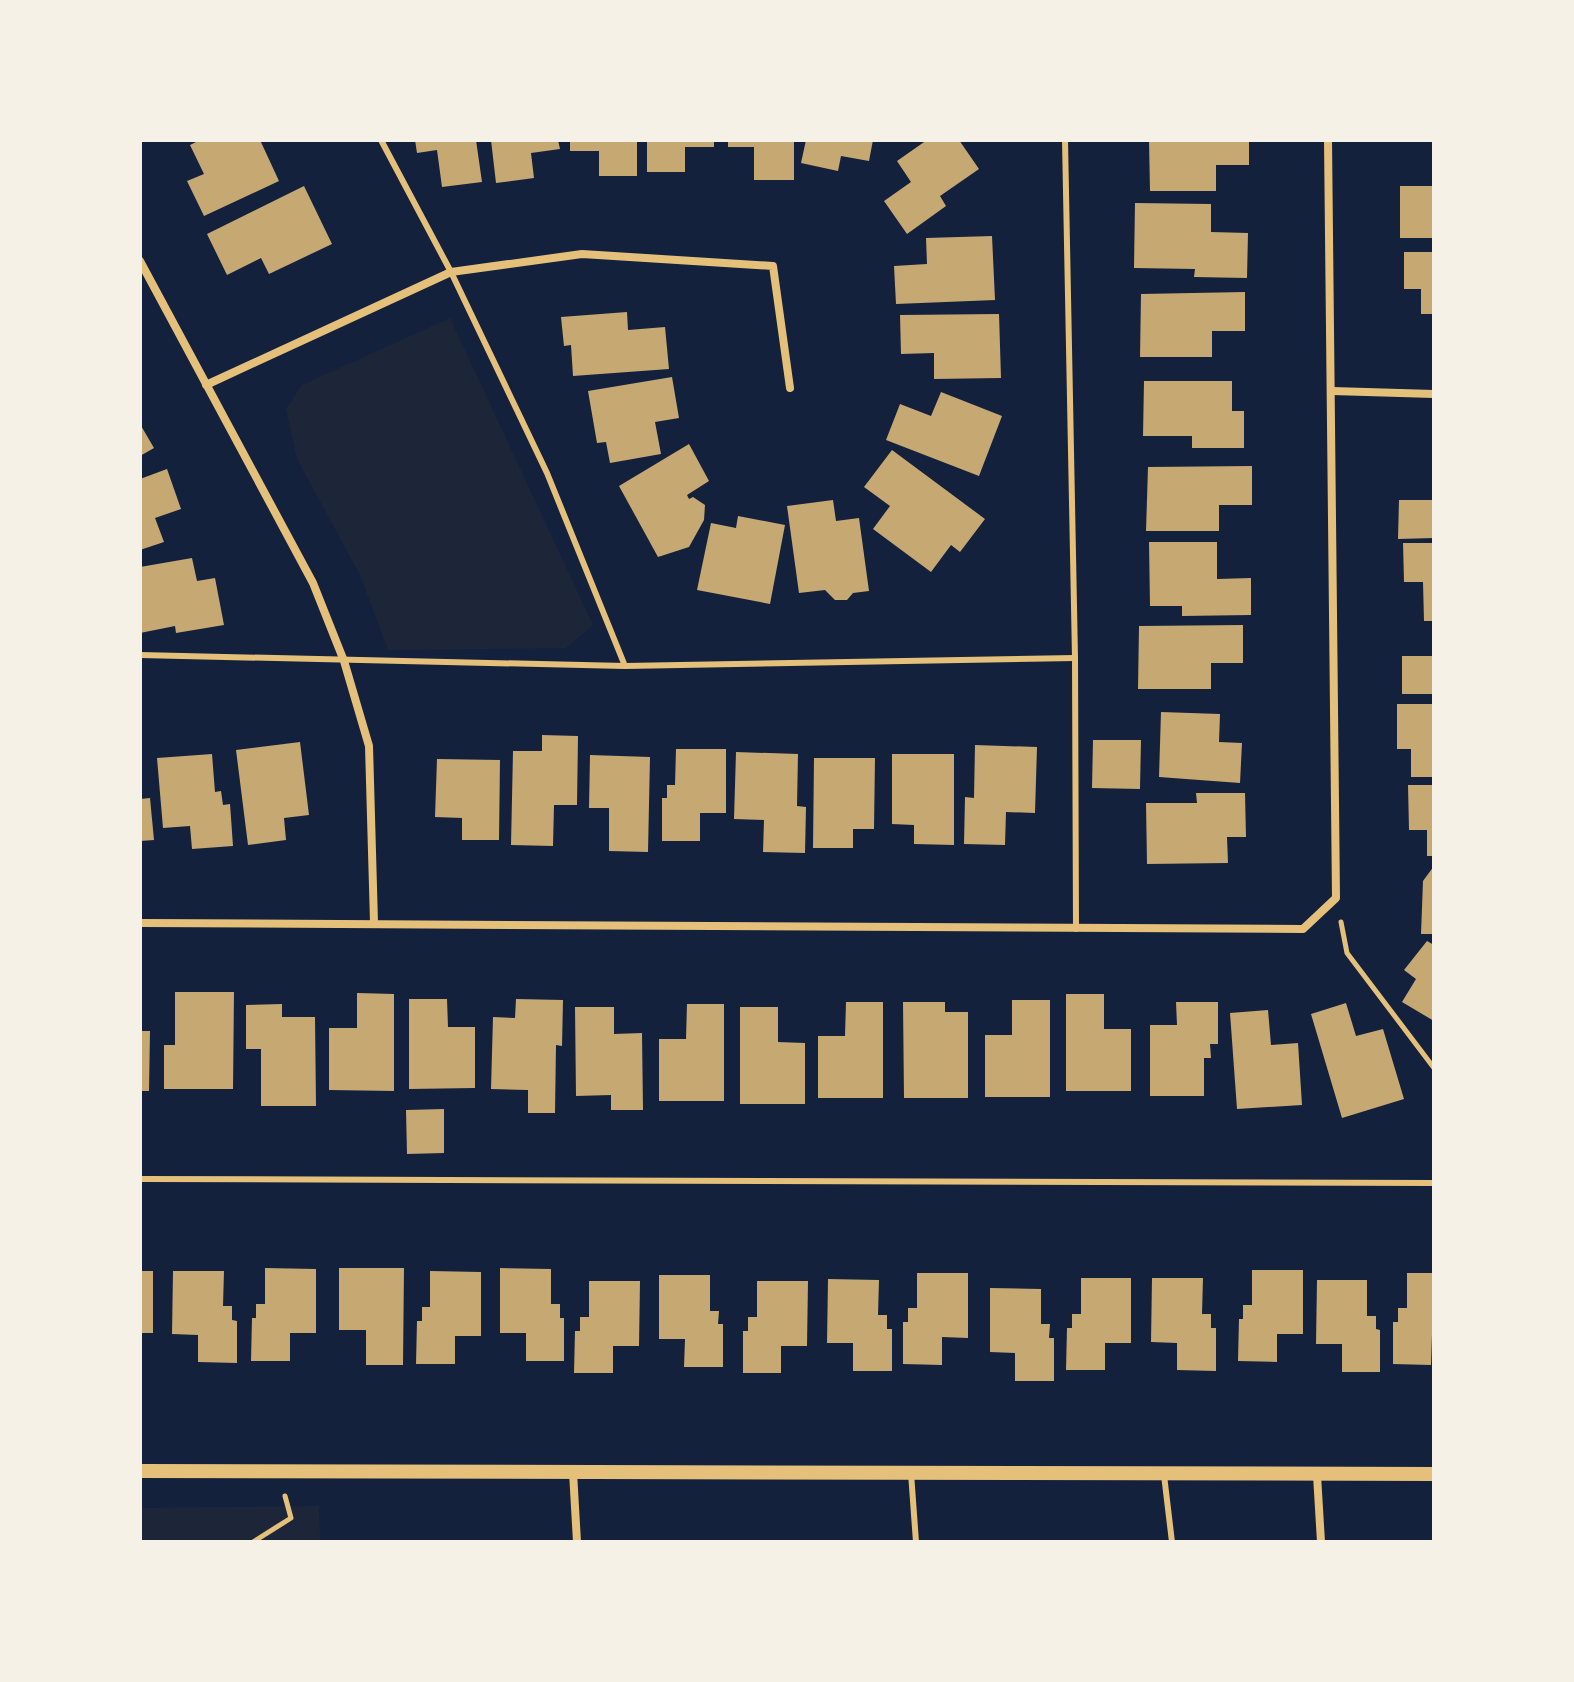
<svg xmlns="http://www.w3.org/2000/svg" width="1574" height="1682" font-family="'Sofia Sans Condensed',sans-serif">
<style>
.green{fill:#1d2539}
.building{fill:#c6a872}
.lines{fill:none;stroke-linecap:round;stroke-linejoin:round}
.path{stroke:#e5c07b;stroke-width:5}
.service{stroke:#e5c07b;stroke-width:6}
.minor{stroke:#e5c07b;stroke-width:8}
.tertiary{stroke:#e5c07b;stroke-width:14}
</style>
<rect width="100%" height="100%" fill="#14213d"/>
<!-- green -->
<g class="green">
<polygon points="450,318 593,625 566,648 388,650 360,575 297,459 286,409 302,385"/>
<polygon points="319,1506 320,1542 140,1542 140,1508"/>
</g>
<!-- building -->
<g class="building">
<polygon points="200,140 260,140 279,181 204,216 187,181 204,174 190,145"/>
<polygon points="415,140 476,140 482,182 442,187 437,150 417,153"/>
<polygon points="491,140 558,140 560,149 531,153 534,178 496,183"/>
<polygon points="570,140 637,140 637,176 599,176 599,151 570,151"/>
<polygon points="647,140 714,140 714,147 685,147 685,172 647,172"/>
<polygon points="728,140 794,140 794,180 754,180 754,147 728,147"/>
<polygon points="806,140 873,140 869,161 841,156 838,171 801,163"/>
<polygon points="927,140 959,140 979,169 940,196 946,206 907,234 884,201 911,182 897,161"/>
<polygon points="1149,140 1249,140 1249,165 1216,165 1216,191 1150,191"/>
<polygon points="304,186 332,244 269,274 261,258 227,275 207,234"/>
<rect x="1400" y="186" width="34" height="52"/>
<polygon points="1135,203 1211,204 1211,232 1248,233 1247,278 1194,277 1195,269 1134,268"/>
<polygon points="992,236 995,300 896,304 894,266 927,264 926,238"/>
<polygon points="1404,252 1434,252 1434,314 1421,314 1421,289 1404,289"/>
<polygon points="1245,292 1245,331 1212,331 1212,357 1140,357 1141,294"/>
<polygon points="627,312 628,330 665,327 669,369 573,376 571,345 564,346 561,317"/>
<polygon points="999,314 1001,378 934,379 934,353 901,354 900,315"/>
<polygon points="672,377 679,418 655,422 661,454 610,463 606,442 597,443 588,391"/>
<polygon points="1144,381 1232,381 1232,411 1244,411 1244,448 1192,448 1192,436 1143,436"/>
<polygon points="941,392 1002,416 979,476 886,440 900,404 931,416"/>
<polygon points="140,424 154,448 140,456"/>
<polygon points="689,444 709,481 687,495 689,499 693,497 705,505 704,520 689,547 658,557 619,486"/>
<polygon points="892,450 985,519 960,552 951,545 931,572 873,529 890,506 864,487"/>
<polygon points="1252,466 1252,505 1219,505 1219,531 1146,531 1148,467"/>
<polygon points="167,469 181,509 155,518 164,542 140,550 140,479"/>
<polygon points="833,500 836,521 859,518 869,591 853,593 847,600 835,600 825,590 799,593 787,506"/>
<polygon points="1399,500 1434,500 1434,538 1398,539"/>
<polygon points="738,516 785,525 770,604 697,590 711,523 736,528"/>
<polygon points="1149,542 1217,542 1217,579 1251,578 1251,615 1182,616 1182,606 1150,606"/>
<polygon points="1403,543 1434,543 1434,621 1424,621 1423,582 1404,582"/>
<polygon points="192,558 197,581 215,578 224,625 176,633 175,626 140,633 140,567"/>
<polygon points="1243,625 1243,663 1211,663 1211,689 1138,689 1139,626"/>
<rect x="1402" y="656" width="32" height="38"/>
<polygon points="1397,704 1434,704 1434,777 1411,777 1411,749 1397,749"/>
<polygon points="1161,712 1220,714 1219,742 1242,743 1240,783 1159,777"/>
<polygon points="542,735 578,736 577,805 554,805 553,846 511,845 513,751 542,751"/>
<polygon points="1093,740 1141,740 1140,789 1092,788"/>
<polygon points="300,742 309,815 284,818 286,840 248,845 236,750"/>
<polygon points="975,745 1037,747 1035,813 1006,812 1005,845 964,844 965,797 974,798"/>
<polygon points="676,749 726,749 726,813 700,813 700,841 662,841 662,798 667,798 667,785 675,785"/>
<polygon points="736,752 798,754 797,806 806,807 805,853 763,852 764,820 734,819"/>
<polygon points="212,754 215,792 221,791 223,805 230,804 233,846 192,849 190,826 163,828 157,758"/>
<polygon points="892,754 954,754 954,845 914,844 914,825 892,824"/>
<polygon points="590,755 650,757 648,852 609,851 609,808 589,808"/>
<polygon points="814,758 875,758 874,829 853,829 853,848 813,848"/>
<polygon points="437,759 500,760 499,840 462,840 462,818 435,817"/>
<polygon points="1408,785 1434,785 1434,856 1427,856 1427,830 1409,830"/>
<polygon points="1196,793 1245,793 1246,837 1227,837 1228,863 1147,864 1146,803 1197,803"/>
<polygon points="150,798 154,840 140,841 140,799"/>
<polygon points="1434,866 1434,934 1421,934 1423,881"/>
<polygon points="1427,941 1434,945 1434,1021 1402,1002 1416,979 1404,970"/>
<polygon points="175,992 234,992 233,1089 164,1089 164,1045 175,1045"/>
<polygon points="357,993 394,994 394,1091 329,1090 329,1028 357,1028"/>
<polygon points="1066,994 1104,994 1104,1029 1131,1029 1131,1091 1066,1091"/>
<polygon points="409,999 447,999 448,1027 475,1027 475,1088 409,1089"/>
<polygon points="516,999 563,1000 562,1046 556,1045 555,1113 528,1113 528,1090 491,1089 493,1017 515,1018"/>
<polygon points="1012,1000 1050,1000 1050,1097 985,1097 985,1035 1012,1035"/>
<polygon points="846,1002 883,1002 883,1098 818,1098 818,1036 845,1036"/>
<polygon points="903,1002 945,1002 945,1012 968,1012 968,1098 904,1098"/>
<polygon points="1176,1002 1218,1002 1218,1044 1210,1044 1211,1058 1204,1058 1204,1096 1150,1096 1150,1025 1177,1025"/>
<polygon points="1346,1003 1356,1036 1383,1029 1404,1099 1342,1118 1311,1014"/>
<polygon points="282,1004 282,1017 315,1017 316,1106 261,1106 261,1049 246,1049 246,1005"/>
<polygon points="687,1004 724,1004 724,1101 659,1101 659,1039 686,1039"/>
<polygon points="575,1007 614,1007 614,1034 642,1033 643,1110 611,1110 611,1095 576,1096"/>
<polygon points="740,1007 778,1007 778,1042 805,1043 805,1104 740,1104"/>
<polygon points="1268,1010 1271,1045 1298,1043 1302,1105 1237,1109 1230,1013"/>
<polygon points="140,1031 150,1031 149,1091 140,1091"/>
<polygon points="444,1109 444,1153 407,1154 406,1110"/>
<polygon points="265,1268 316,1269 316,1333 290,1333 290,1361 251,1361 252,1318 256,1318 256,1304 265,1304"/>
<polygon points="339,1268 404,1268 403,1365 366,1365 366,1330 339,1330"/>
<polygon points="500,1268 551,1269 551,1304 560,1304 560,1318 564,1318 564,1361 526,1361 526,1333 500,1333"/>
<polygon points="1252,1270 1303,1270 1303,1334 1277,1334 1277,1362 1238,1361 1239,1319 1243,1319 1243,1305 1252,1305"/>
<rect x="140" y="1271" width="13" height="62"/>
<polygon points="173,1271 224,1271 223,1306 232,1306 232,1320 237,1321 237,1363 198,1362 198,1335 172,1334"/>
<polygon points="430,1271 481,1272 481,1336 455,1336 455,1364 416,1364 417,1321 422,1321 422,1307 430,1307"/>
<polygon points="917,1273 968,1273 968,1338 942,1337 942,1365 903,1364 903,1322 908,1322 908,1308 917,1308"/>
<polygon points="1407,1273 1434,1273 1431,1365 1393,1364 1393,1322 1398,1322 1398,1308 1407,1308"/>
<polygon points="659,1275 710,1275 710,1311 719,1311 718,1324 723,1324 723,1367 684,1367 685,1339 659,1339"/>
<polygon points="1081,1278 1131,1278 1131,1343 1105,1343 1105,1370 1066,1370 1067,1328 1072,1328 1072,1314 1081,1314"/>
<polygon points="1152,1278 1203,1278 1202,1314 1211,1314 1211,1328 1216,1328 1216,1371 1177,1370 1177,1343 1151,1342"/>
<polygon points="828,1279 879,1280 878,1315 887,1315 887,1329 892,1329 892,1371 853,1371 853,1343 827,1343"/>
<polygon points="1317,1280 1367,1280 1367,1316 1376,1316 1376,1329 1380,1330 1380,1372 1342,1372 1342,1344 1316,1344"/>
<polygon points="589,1281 640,1281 639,1346 613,1346 613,1373 574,1373 575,1331 580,1331 580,1317 589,1317"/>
<polygon points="757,1281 808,1281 807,1346 781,1346 781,1373 743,1373 743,1331 748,1331 748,1317 757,1317"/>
<polygon points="990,1288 1041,1289 1041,1324 1050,1324 1049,1338 1054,1338 1054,1381 1015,1381 1015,1353 990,1352"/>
</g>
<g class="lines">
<!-- path -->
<g class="path">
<polyline points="1341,922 1347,953 1434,1068"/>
<polyline points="253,1542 291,1518 285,1496"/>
</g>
<!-- service -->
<g class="service">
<polyline points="381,140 451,272 547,473 625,666"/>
<polyline points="1065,140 1075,658 1076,929"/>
<polyline points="140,655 625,666 1075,658"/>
<polyline points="140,1179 1434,1183"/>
<polyline points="911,1473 916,1542"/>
<polyline points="1164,1475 1172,1542"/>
</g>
<!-- minor -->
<g class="minor">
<polyline points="140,261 313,583 344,661 369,746 374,922"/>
<polyline points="206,385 451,272 582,254 773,266 790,388"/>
<polyline points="1332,391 1434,394"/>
<polyline points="140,923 1303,929 1336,898 1328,140"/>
<polyline points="573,1472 577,1542"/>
<polyline points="1317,1475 1321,1542"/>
</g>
<!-- tertiary -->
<polyline class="tertiary" points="140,1471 1434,1474"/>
</g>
<!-- border -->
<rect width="1574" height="1682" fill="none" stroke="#f6f1e7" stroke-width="284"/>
</svg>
